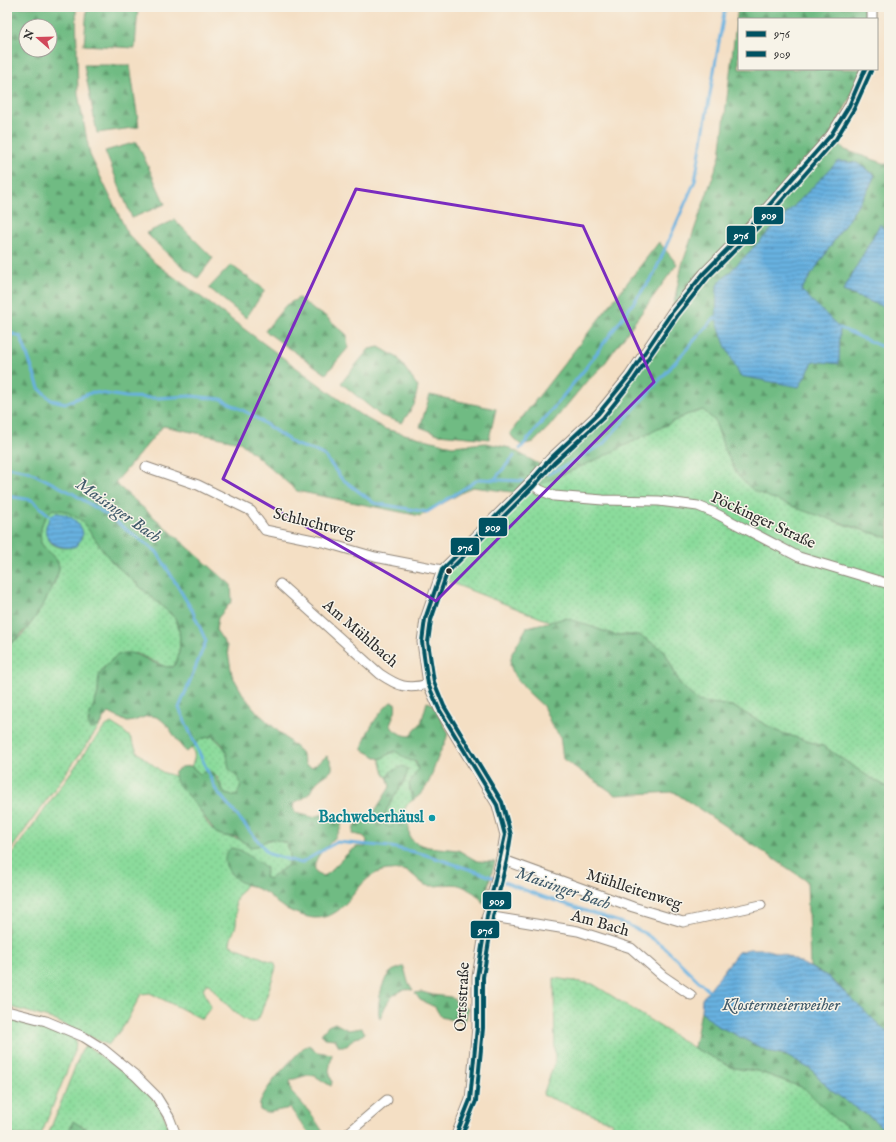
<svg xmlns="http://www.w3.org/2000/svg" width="896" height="1142" font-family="'IM FELL English',serif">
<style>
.grass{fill:url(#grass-dots);stroke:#5b8363;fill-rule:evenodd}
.forest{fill:url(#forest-firs);stroke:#4e7357;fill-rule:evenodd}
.water{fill:url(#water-rules);stroke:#4a6e86}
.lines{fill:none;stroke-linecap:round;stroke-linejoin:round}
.stream{stroke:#68b1e0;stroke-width:3}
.street-casing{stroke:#908578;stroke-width:11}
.street{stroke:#fff;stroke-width:9}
.bus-1-casing{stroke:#f7f3e8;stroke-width:7}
.bus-2-casing{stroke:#f7f3e8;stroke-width:7}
.bus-1{stroke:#005262;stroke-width:4}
.bus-2{stroke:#005262;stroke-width:4}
.marked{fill:none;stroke:#7b2cbf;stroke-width:3;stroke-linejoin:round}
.bus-dot{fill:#2b2b2b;stroke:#f7f3e8;stroke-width:1.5}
.culture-dot{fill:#0f9aa8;stroke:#f7f3e8;stroke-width:1.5}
.labels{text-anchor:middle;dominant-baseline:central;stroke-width:3;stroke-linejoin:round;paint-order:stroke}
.street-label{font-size:16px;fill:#2b2b2b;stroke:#f7f3e8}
.culture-label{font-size:16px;font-weight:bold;fill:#0d838f;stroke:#f7f3e8;text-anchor:end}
.water-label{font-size:17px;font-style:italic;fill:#405a6a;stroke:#f7f3e8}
.line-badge{stroke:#f7f3e8;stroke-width:1.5}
.badge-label{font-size:11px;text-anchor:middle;font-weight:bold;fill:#fff}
</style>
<defs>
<pattern id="grass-dots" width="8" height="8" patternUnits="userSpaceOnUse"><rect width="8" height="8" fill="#8bdb9b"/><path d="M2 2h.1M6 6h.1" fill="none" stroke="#78bc86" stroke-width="1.8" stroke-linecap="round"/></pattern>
<pattern id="forest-firs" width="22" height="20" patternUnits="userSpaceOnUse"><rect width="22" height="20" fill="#70bb83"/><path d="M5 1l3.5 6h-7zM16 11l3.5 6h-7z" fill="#5c986b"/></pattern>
<pattern id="water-rules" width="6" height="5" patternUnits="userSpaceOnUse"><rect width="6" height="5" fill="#68b1e0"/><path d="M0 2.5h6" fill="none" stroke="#5690b6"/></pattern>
</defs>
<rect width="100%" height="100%" fill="#f7f3e8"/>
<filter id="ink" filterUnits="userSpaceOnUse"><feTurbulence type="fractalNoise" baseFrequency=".025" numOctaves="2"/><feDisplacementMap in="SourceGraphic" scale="8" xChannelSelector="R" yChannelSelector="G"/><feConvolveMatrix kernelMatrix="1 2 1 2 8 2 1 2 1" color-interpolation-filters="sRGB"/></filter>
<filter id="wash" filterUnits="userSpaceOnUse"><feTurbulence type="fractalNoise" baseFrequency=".012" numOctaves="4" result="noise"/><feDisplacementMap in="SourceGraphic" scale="16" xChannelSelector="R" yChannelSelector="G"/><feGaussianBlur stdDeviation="0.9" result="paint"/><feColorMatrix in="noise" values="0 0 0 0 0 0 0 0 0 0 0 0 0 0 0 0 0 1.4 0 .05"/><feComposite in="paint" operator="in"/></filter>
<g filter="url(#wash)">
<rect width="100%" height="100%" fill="#f4dfc4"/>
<!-- grass -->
<g class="grass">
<polygon points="703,410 715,421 724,448 738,476 839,523 889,538 889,788 866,775 823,746 779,732 732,706 698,702 680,684 664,650 639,635 615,635 566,618 551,622 439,578 530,482 555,477 574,470 686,415"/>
<path d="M53,509L65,511L81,520L112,562L174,617C182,626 182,657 173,667H166L136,653L112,659L102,669L99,677L98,693L88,721L89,728L97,727L102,723L7,855V646C13,642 19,638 24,633C33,623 61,578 59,566C56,550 30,547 42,524C45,518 47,513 53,509ZM55,513L68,516L79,524L78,545C70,549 59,549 51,543C44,533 46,521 55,513Z"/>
<path d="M111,723L122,730L130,737L138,753L162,772L174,776C179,788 189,795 197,805C202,814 208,828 217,833C227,839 237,835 246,844L263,842L273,839L286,843C290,851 291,857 288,865L269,879L265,877L266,871L233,848L229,872L246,885C228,907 239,902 236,924C235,931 230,937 230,945L275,963L276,968L261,1013C259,1017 258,1022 253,1022C242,1024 216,993 209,984H206L203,989L211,1007L202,1019L150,993L141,994L124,1026L108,1045L52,1019L7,1006V861L95,739L106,726Z"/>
<path d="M212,736C218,741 226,748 228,756C229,761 228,764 230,768C232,773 236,773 239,777C244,784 240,793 233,796L225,794L217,776L212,772L200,774L191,766C195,760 196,753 191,748L201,739Z"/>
<path d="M395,751L414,761L418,769L409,788L413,800C406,804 404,809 403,817L392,827L388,828L384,823L387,809L406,778L388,775V779L384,774L380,759Z"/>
<polygon points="554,978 593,984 694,1048 733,1068 757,1071 804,1088 835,1119 847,1126 855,1135 608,1135 613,1123 543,1095 555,1061"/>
<polygon points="7,1014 66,1033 76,1040 75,1051 41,1135 7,1135"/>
<polygon points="86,1045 139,1084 160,1107 171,1132 168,1135 95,1135 81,1125 69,1133 71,1135 48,1135 81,1052"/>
</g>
<!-- forest -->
<g class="forest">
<path d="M7,7H76L78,94L90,155L128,234L155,263L359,414L385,429L452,446L486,443L510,448L544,467L598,414L672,312L682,265L720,156L738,7H872V19H739V69H865L831,135L845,150L889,165V236L880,225L843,291L889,309V538L804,511L754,491L738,476L724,448L715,421L703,410L686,415L598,459L520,493L472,487L420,516L297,491L240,442L163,426L115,483L231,585L232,601L218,618L216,630L227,646L232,675L244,696L257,712L301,752L306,765L312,767L327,756C339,773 328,771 317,782C313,786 311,791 308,795C304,799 298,800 294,803L293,808L296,813L312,817L329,813L341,822C345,839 307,853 316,873L322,876L326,875L349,852L357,847H366L367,840L363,836L353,834L354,826L359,822H368L390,787L388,779L390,772L403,766L408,770L407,774C403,788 378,812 386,826L391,827L399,819L406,818L408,821L410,838L416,843L428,847L458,850L477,861L495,862L483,903C480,897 475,893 469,890C452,878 443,889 425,885C418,881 414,874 406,871C400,869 394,870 388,870C354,873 351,920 314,918C303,917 286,910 277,903C273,900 271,896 266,893C256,887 246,886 236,879C227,871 219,857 231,848L240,850L263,865L266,868L265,877L269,879L288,865C291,857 290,851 287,843L273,839L267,840L258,846L250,847L237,837L224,836L216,833L196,805L178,784L174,776L175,772L181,767L191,766L200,774L207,771L214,774L225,794L233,796L237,794C246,779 237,779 229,769C226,753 229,747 212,736L201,739L187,752C175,743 169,718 152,716C144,715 136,722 127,722L109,713L103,718L102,723L94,729L89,728C87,715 95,705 98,693C99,688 97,683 99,677C101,670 104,668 109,663C129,637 150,669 173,667C182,657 182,626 174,617L112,562L81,520L65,511L53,509C42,517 39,531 41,543C45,550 58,558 59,567C59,573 55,579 53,585C42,609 30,630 7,646ZM26,26H50V50H26ZM857,163L875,175L868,190L801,290Z"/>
<polygon points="87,7 138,7 135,48 84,45"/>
<polygon points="84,65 130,65 139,127 97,133"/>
<polygon points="137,142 165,204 132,218 105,151"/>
<polygon points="175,220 213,258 198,278 175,261 146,233"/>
<polygon points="659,242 677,264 602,367 586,382 548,428 534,442 521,445 513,438 510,433"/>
<polygon points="231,265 265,290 246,318 209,288"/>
<polygon points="299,298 315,311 324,315 347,335 348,348 326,374 265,331 286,305"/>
<polygon points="379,347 398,358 418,387 414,405 402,423 381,416 341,383 369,349"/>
<polygon points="430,395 496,409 489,439 438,434 420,427"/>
<polygon points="566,618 615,635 639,635 664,650 680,684 698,701 732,706 779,732 823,746 866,775 889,788 889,1034 856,1004 839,986 827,976 810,967 807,881 674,792 616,795 563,759 560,736 552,726 543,706 528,692 515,677 510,665 512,653 527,627"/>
<path d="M391,702L395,703C397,712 393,715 391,722C389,731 404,736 410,736L421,723L427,702L433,704L448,732C447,741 442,747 439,755C432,771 430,790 413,800L409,784L418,769L416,762L406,759L395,751L380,759L363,750C362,736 380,711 391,702Z"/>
<path d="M402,967H404L408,982L413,990C394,987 386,1003 380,1019C376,1009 381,979 391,972C394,969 399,969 402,967Z"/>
<polygon points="422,992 433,995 451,997 462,1006 468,1008 466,1019 461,1022 441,1017 435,1007 420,1000 415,993"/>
<polygon points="701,1011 716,1025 768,1051 785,1055 812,1070 830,1090 874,1120 889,1135 855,1135 847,1126 835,1119 804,1088 757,1071 733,1068 694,1048"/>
<polygon points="335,1023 348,1030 362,1028 365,1033 360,1037 354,1038 347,1046 339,1046 335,1039 325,1038 321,1034 328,1026"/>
<path d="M309,1045L317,1052L332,1054L329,1071L332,1082L331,1086L315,1076L308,1075L291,1080L290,1082L291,1091L312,1115L325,1135H310L290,1108L266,1113L260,1110C255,1095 293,1059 304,1047Z"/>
<polygon points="73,1121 95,1135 70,1135 69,1131"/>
</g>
<!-- water -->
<g class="water">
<polygon points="838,161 857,163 875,175 868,190 801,290 840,328 839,364 814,361 799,387 740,376 725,345 716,319 717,285"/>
<polygon points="880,224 889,236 889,309 843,291"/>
<path d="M55,513C66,512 82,522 83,534L77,546C51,553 34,531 55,513Z"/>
<polygon points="749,949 764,949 785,955 827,976 889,1034 889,1134 874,1120 830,1090 812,1070 785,1055 768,1051 716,1025 701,1011 702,999 738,952"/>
</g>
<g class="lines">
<!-- stream -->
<g class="stream">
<polyline points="840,328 889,350"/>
<polyline points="7,332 21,337 39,388 51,400 66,403 93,392 126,397 156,398 191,396 221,399 252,415 296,445 313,450 325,456 341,478 374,503 427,512 479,479 523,481"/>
<polyline points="520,449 585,369 653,276 695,181 725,7"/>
<polyline points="7,467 28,471 72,493 107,515 157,552 192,610 206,641 179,708 216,790 269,854 301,863 337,842 391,847 423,854 481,873 538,895 628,925 644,933 663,946 709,991"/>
<polyline points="548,474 567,465 603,444 715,317 716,319"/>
<polyline points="494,480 514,456"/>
<polyline points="7,496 32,500 51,517"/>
</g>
</g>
</g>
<g filter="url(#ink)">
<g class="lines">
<defs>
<g id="street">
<polyline points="872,19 872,7"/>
<polyline points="146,467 198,485 251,511 265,530 323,542 375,557 442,570"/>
<polyline points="530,482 540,490 554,496 603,500 659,501 698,506 715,513 799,557 889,584"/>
<path d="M280,584L380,674C398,686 407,690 428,684"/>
<polyline points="501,859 633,907 683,922 761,905"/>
<polyline points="487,916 578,931 631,948 663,976 691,995"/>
<polyline points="7,1011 46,1021 84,1037 103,1049 136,1076 156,1096 169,1117 176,1135"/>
<polyline points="346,1135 387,1100"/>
<polyline points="456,1135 470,1100 477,1027 477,977 487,916 501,859 505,835 497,805 439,709 428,684 422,642 425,619 442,570 530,482 550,459 598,414 629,376 672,312 704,273 757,219 831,135 849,106 865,69"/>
</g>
</defs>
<!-- street casing -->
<use href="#street" class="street-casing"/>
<!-- street -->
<use href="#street" class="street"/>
<defs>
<polyline id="bus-1" points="456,1135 470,1100 477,1027 477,977 487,916 505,835 497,805 439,709 428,684 422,642 425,619 442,570 530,482 550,459 598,414 629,376 672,312 704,273 757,219 831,135 849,106 865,69"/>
<polyline id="bus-2" points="462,1135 476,1101 483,1028 483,977 493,917 507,860 511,835 502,802 444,706 434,682 428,642 431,620 447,573 534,486 554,463 603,418 634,379 677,316 708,277 762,223 836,139 854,109 871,71"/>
</defs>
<!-- bus-1 casing -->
<use href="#bus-1" class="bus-1-casing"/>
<!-- bus-2 casing -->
<use href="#bus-2" class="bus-2-casing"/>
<!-- bus-1 -->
<use href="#bus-1" class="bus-1"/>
<!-- bus-2 -->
<use href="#bus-2" class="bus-2"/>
</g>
</g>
<!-- marked area -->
<path class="marked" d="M356,189L583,226L654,382L436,601L223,479Z"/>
<!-- markers -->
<circle class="bus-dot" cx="449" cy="571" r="3.5"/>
<circle class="culture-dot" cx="432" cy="818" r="4"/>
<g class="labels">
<!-- street labels -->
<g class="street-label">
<text transform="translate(763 521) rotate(25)">Pöckinger Straße</text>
<text transform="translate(314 524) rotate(14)">Schluchtweg</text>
<text transform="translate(360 634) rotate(41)">Am Mühlbach</text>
<text transform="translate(634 890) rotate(18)">Mühlleitenweg</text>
<text transform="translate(600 924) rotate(16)">Am Bach</text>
<text transform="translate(463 997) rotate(-87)">Ortsstraße</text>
</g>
<!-- culture labels -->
<g class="culture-label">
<text x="424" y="818">Bachweberhäusl</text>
</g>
<!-- water labels -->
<g class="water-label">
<text transform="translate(118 511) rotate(35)">Maisinger Bach</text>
<text transform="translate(563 889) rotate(19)">Maisinger Bach</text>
<text x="781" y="1005">Klostermeierweiher</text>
</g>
</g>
<g class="line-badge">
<rect x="753" y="206" width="31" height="19" rx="4" fill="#005262"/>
<rect x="726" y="225" width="30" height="20" rx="4" fill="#005262"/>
<rect x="478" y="517" width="30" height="20" rx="4" fill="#005262"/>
<rect x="450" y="537" width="30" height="19" rx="4" fill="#005262"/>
<rect x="482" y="891" width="30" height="19" rx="4" fill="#005262"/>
<rect x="470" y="920" width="30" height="19" rx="4" fill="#005262"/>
</g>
<g class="badge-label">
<text x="769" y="219">909</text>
<text x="741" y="239">976</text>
<text x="493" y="531">909</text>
<text x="465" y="551">976</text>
<text x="497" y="905">909</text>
<text x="485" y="934">976</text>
</g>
<!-- margin -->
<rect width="896" height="1142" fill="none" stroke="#f7f3e8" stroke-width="24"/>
<!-- legend -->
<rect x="738" y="18" width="140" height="52" fill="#f7f3e8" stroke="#a5a39c"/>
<rect x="746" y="31" width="20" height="6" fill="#005262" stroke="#a5a39c"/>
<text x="774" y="38" font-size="12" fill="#2b2b2b">976</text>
<rect x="746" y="51" width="20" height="6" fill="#005262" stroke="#a5a39c"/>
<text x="774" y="58" font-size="12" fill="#2b2b2b">909</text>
<!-- north arrow -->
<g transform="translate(38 38) rotate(290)"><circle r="19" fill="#f7f3e8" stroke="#a5a39c"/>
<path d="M0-3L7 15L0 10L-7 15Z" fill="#d1495b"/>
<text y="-6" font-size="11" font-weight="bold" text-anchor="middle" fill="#2b2b2b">N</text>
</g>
</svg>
